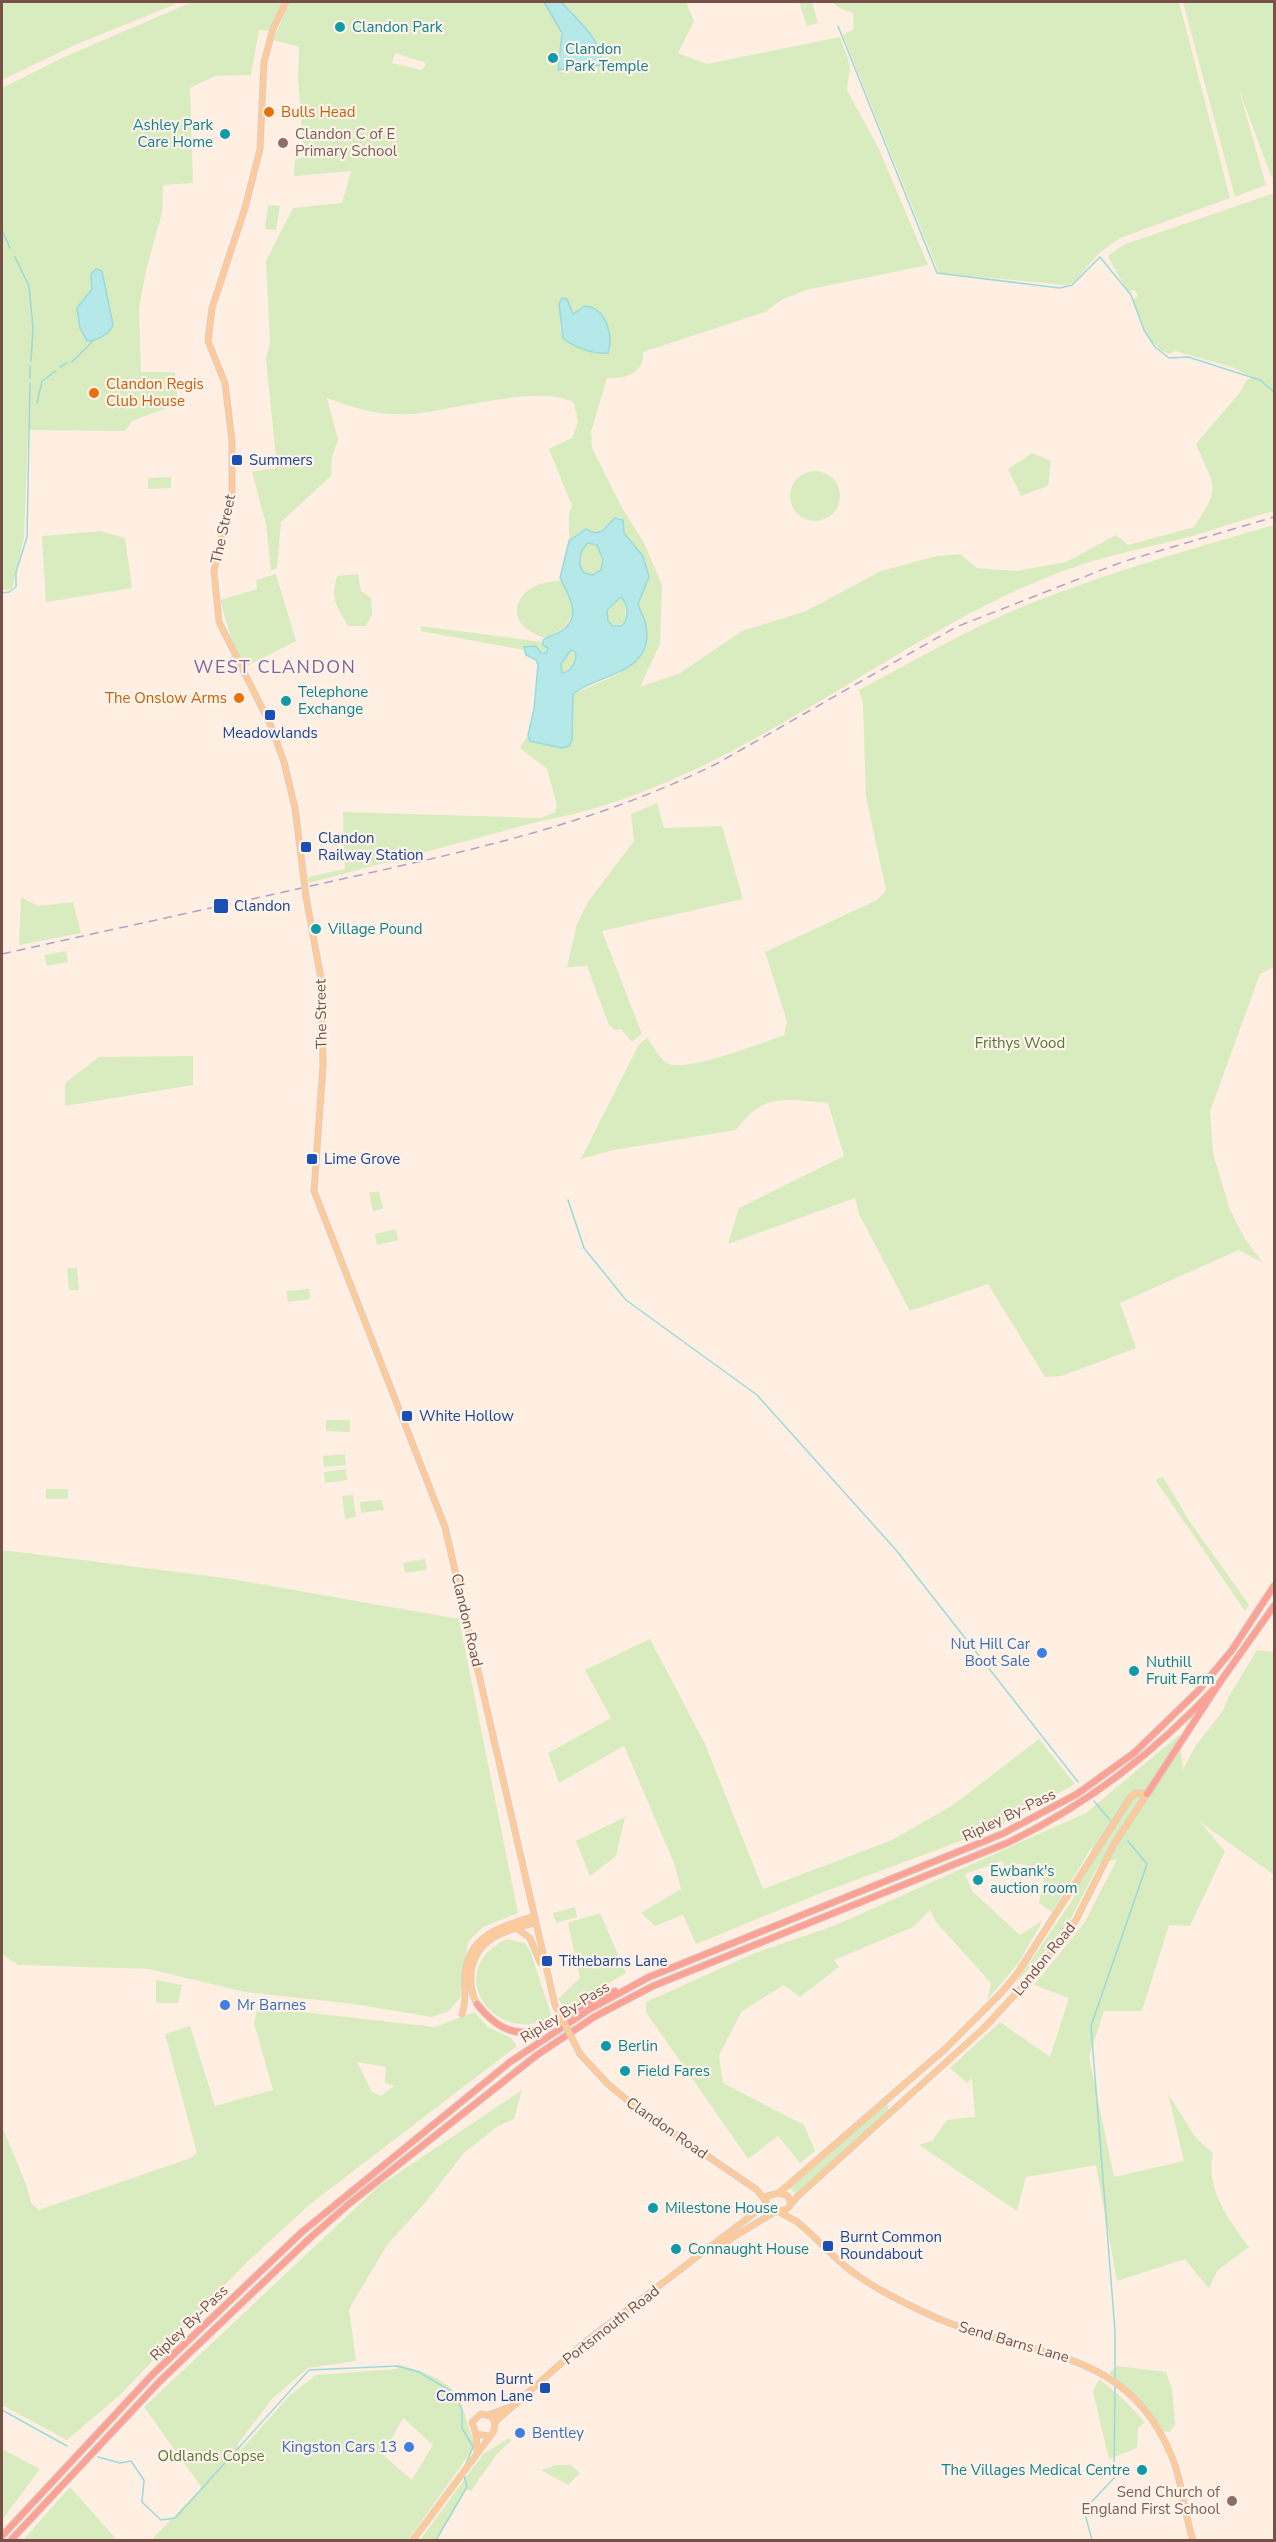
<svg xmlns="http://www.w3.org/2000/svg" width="1276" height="2542" font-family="'Nunito Sans',sans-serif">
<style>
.green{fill:#d8ecbf;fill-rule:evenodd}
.water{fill:#b5e8e8;stroke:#9bdadb;stroke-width:1.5;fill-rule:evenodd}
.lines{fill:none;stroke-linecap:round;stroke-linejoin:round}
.stream{stroke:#9bdadb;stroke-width:1.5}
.major-casing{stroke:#d9cecb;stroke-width:7}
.highway-casing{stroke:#d9cecb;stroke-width:8}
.major{stroke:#ffca97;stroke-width:5}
.highway{stroke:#fca194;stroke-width:6}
.rail{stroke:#b0a0c7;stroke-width:1.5;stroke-dasharray:9 6;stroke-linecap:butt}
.major-bridge-casing{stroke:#d9cecb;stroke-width:7;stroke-linecap:butt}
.major-bridge{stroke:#ffca97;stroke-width:5}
.culture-dot{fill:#0f9aa8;stroke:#fff3e9;stroke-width:2}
.food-dot{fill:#e8710a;stroke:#fff3e9;stroke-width:2}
.education-dot{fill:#8d6e63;stroke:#fff3e9;stroke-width:2}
.transit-dot{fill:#1a4fb4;stroke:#fff3e9;stroke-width:2}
.shop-dot{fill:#3f7fe0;stroke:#fff3e9;stroke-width:2}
.labels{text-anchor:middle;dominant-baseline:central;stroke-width:4.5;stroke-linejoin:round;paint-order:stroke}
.culture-label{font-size:15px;fill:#0d838f;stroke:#fff3e9;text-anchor:start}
.food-label{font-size:15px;fill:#c56008;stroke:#fff3e9;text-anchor:start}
.education-label{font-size:15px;fill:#785e54;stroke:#fff3e9;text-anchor:start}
.transit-label{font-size:15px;fill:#164399;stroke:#fff3e9;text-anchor:start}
.street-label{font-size:15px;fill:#775147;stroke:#fff3e9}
.park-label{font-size:15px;fill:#55773c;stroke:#fff3e9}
.shop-label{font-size:15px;fill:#366cbe;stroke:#fff3e9;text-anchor:end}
.quarter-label{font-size:18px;letter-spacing:1.5px;fill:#7f629b;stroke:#fff3e9}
</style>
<rect width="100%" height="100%" fill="#feefe2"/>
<!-- green -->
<g class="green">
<polygon points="2,2 181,2 75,45 2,80"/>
<polygon points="192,2 283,2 270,31 259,30 251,75 215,76 190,88 193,183 163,185 162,213 146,270 139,308 141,372 175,372 178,404 132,421 125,431 28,430 24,538 12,589 2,590 2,88 64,57"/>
<path d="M290,2H544C563,28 565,37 557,68L562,72L597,68L580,22L561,2H686L694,21L678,53L707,64L840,37L850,65L847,90L879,149L928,265L806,290L783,299L765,312L643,352C644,374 626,379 607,378L591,432L592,448L622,508L644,543L662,585L660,644L640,687L680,673L742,631L806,611L881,571L937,556L960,554L977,568L1016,571L1066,562L1116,535L1128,545L1194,527C1222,485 1214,488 1196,444L1241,391L1246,381L1252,377L1232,367L1175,351L1169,354C1149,348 1141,318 1133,301L1138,295L1135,290L1127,291L1108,256L1123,245L1274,193V511C1248,518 1222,527 1196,535C1167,543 1137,549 1108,557C1061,569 1012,591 969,614C830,688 700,792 541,821L309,883L308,877L345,869L343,812L541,818L555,812L557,805L547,769L520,748L528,735L530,741L545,745L572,740L573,694L619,674L644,647L647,630L638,604L632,542L624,533L621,518H615L597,533L589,530L569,541V514L572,506L549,449L572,438L578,422L574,403C543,383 450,411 411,414C377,416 358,409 327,398L338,440L332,457L331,476L281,522L277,568L271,571L266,524L252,472L277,468L266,358L270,342L266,261L293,208L342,203L351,171L294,176L295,159L304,157L298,79L299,47L273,40ZM395,53L426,63L422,70L392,63ZM568,302L573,315L585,306C609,315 608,324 610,349L606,353L568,343C555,331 561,315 568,302Z"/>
<polygon points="799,2 812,2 818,23 807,26"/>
<polygon points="832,2 1179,2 1230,198 1120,238 1099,253 1074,282 1066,285 939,273 843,35 854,29 853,13 841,9"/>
<polygon points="1183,2 1274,2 1274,180 1271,176 1239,90 1266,185 1235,197"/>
<polygon points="268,205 280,206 276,230 265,229"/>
<polygon points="1032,453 1051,461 1048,486 1021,496 1008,469"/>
<circle cx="815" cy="496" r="25"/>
<polygon points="171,477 171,488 148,489 148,478"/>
<path d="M1274,525V967L1260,974L1210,1111L1213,1153L1230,1210L1245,1239L1263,1263L1239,1250L1120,1303L1136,1348L1062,1376L1045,1377L988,1284L910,1311L859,1214L855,1198L728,1244L739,1208L844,1156L828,1103C784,1100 765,1091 736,1130L613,1150L581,1159L638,1046L647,1037C652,1044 659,1058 667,1063C683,1074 764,1042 784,1035L787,1021L765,952L877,900L886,890L866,797L863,703L859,690C920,658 982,621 1047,597C1122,569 1198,547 1274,525Z"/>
<polygon points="100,531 125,538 132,588 46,602 42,536"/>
<polygon points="591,542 598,547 603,563 601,570 591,576 584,573 579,563 584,547"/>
<polygon points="276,574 296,641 243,668 230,635 220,600 257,589 256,580"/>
<path d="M358,574L361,591L371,598L372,615L366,626H348C337,605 330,601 337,576Z"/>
<path d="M562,581C580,608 576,625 545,638C496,623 517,579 562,581Z"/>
<polygon points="617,598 624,599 626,620 618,626 609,623 607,612"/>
<polygon points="421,626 542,642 548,650 542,654 536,646 525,646 524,650 421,631"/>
<polygon points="571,650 576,657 571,667 562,673 561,664"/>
<polygon points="657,803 664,828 722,826 743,899 602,931 642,1034 632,1042 621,1029 615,1030 609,1025 587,966 567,967 577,924 588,902 634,841 631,814"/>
<polygon points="21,897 38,906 73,902 81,933 19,945"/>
<polygon points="66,951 68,962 47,966 44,955"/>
<polygon points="193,1056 193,1085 65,1106 65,1083 99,1057"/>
<polygon points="379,1191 383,1209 373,1211 369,1193"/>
<polygon points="396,1229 398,1240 377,1245 375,1234"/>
<polygon points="67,1268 77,1268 79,1290 69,1290"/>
<polygon points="309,1289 310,1299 288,1302 287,1291"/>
<polygon points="326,1420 350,1420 350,1432 326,1431"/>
<polygon points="345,1454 346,1465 324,1467 323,1456"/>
<polygon points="346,1469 347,1480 325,1483 324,1472"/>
<polygon points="1163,1477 1188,1519 1249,1605 1245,1611 1157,1482 1156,1479"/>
<rect x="46" y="1489" width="22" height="10"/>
<polygon points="353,1495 356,1517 345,1519 342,1496"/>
<polygon points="382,1500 384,1510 361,1513 360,1502"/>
<polygon points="2,1550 232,1579 459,1619 518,1913 483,1927 468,1942 460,1998 449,2011 432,2017 354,2004 245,1992 149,1969 18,1965 2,1954"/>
<polygon points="425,1559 427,1570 405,1573 403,1563"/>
<polygon points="650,1639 705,1744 763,1889 892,1840 953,1805 1039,1739 1075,1784 993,1829 821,1893 696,1944 683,1915 655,1926 641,1913 681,1889 674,1863 624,1746 559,1783 548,1753 611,1718 585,1670"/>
<path d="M1257,1650L1274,1652V1875L1200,1822L1225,1851L1190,1926L1169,1925L1142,2011H1104L1089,2057L1114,2177L1184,2161L1168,2094L1196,2138L1213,2153C1205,2188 1228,2219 1249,2247L1217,2271L1209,2289L1185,2259L1117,2281L1096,2165L1026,2177L1017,2211L919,2145L932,2141L947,2120L975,2117L972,2078L967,2083L950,2068L1000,2022L1050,2057L1069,1998L1034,1985L1085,1922L1117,1859L1099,1864L1066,1928L1015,1984L1073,1899L1094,1844L1052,1912L1039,1903L1044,1880C1033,1864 1024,1862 1005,1866L1002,1861L965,1874L973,1892L1020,1935L1043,1920L1018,1964L987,2000L991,1983L936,1922L930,1910L913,1927L834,1960L839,1967L800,1997L784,1985L742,2011L719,2055L723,2083L804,2125L815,2151L800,2163L778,2136L748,2159L646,2012V2002L755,1953L836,1925L1086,1813L1179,1735L1183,1770L1196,1745L1223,1711L1229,1696Z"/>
<polygon points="625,1817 616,1856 590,1876 576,1841"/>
<polygon points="575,1907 577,1917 556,1923 553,1913"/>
<polygon points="600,1913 626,1973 565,2009 558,1999 580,1978 568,1923"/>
<path d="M507,1939L525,1943L530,1950L552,2017C495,2049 440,1970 507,1939Z"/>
<polygon points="156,1980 182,1985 178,2003 156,2003"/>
<path d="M258,2007L435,2027L474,2012L488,2027L511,2038L517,2046L309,2205L245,2264L121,2394L67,2440L2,2405V2126L26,2184L31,2203L39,2210L191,2158L197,2153L165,2034L190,2026L215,2106L273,2090L254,2023ZM357,2062L386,2067L385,2083L394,2086L381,2096L372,2092Z"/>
<path d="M522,2090L514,2119L498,2126L464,2153L424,2204L387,2245L349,2309L356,2361L308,2368L272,2399L237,2445L241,2450L290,2395L316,2375L397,2369V2364C417,2370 452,2379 460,2401C467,2417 467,2428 476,2445L408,2540H151L202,2488L144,2407L379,2186ZM403,2418L433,2445L412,2480L383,2455Z"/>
<polygon points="885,2104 889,2105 887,2112 796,2194 790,2188"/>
<polygon points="1117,2366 1166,2372 1172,2389 1175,2425 1169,2432 1164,2431 1109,2373"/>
<polygon points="1099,2379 1119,2395 1145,2422 1138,2428 1137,2448 1109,2459 1093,2392"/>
<polygon points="509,2438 511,2441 496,2455 471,2491 466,2489 435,2540 420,2540 483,2454"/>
<polygon points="2,2449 40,2469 2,2520"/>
<polygon points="556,2465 571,2465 580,2473 568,2485 541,2470"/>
<polygon points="70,2487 117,2540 23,2540"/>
</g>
<!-- water -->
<g class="water">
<path d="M544,2H561C574,17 605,42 601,65L558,70L562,33Z"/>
<path d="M96,269L102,271L113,325C110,334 96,341 87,341L80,328L77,308L92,289L91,274Z"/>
<path d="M562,298L567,299L573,314L585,306C606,308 614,335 608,353C596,355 572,347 563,338L559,304Z"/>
<path d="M615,518L623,520L624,533L643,556L649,577L638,604C640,611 645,618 646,626C655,674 597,674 573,694L572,740L569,746L561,748L530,741L528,735L534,709L538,665L536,660L526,655L524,647L536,646L541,653H546L548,648L543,645V640C549,636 555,635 561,631C583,617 569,595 560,578L569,541L586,529L595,533L602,531ZM588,543L597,545L603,560L601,570L593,575L584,573C577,564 579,551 588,543ZM621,597C628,605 630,619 621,626H613L608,621L607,610ZM571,650L575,652C578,660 571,672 562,673L561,664Z"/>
</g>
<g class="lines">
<!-- stream -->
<g class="stream">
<polyline points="838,26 937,273 1060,288 1072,285 1100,257 1131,295 1144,330 1155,347 1169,358 1188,357 1260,380 1274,392"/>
<polyline points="2,230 10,248"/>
<polyline points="15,257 29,286 33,328 31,361"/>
<polyline points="72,362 93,341"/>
<polyline points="60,367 67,363"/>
<polyline points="30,378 30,366"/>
<polyline points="37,403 42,381 56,371"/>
<polyline points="2,593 9,592 16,587 16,572 27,537 30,383"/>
<polyline points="568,1200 584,1248 626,1300 757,1395 896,1550 1078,1782"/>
<polyline points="1094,1801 1110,1820"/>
<polyline points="1115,2380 1115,2331 1091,2026 1147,1864 1128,1841"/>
<polyline points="2,2410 67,2446"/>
<polyline points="98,2457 120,2463 131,2461 144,2480 142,2502 161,2520 175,2518 309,2370 397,2366 419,2372 454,2393 462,2410 462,2428 473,2447 466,2464"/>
<polyline points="436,2540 467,2487 464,2475"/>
<polyline points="1092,2540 1084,2510 1114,2478 1115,2385"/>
</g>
<defs>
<g id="major">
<polyline points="286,2 273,29 264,62 260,149 245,208 212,308 208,341 225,383 232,441 232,493 214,571 219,622 271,726 284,762 295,808 304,880"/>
<polyline points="306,897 322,984 323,1066 314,1191 445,1527 555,2005"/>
<polyline points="516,1928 530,1938 540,1962"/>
<path d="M477,2004C471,1994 470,1984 471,1972C476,1938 506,1930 534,1923"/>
<path d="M462,2014C467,2000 464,1991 465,1977C466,1937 500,1926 533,1917"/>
<polyline points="580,2054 608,2084 633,2105 757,2190 765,2200"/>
<polyline points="779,2193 945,2049 1001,1993 1017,1974 1130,1798 1136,1793 1147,1794 1114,1844 1076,1920 1038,1970 984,2028 797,2197 787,2209 773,2213 765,2205 767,2196 779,2193 788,2196 791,2203"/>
<path d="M780,2212C785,2216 791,2218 796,2221C817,2237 834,2260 857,2275C879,2291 904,2303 928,2314C1023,2359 1125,2341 1172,2457C1183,2484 1184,2513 1193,2540"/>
<polyline points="712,2246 722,2244 773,2213"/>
<polyline points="488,2415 510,2407"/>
<polyline points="476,2434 477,2452"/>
<polyline points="489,2436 476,2434 472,2422 481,2414 491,2416 495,2422"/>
<polyline points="413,2540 494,2431 495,2422 585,2342 765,2205"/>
</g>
<g id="highway">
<polyline points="1147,1794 1218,1685 1274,1606"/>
<path d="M477,2004C526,2067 562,2007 615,1991"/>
<polyline points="2,2536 152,2375 302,2232 510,2062 590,2009 649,1977 1002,1834 1077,1794 1134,1753 1198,1691 1232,1650 1274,1586"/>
<path d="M11,2540L160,2381L310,2238L350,2203L537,2055L594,2017L653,1986L1007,1843C1089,1804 1156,1751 1218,1685"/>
</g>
</defs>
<!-- major casing -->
<use href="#major" class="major-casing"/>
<!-- highway casing -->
<use href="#highway" class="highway-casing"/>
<!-- major -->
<use href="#major" class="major"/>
<!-- highway -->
<use href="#highway" class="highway"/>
<!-- rail -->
<path class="rail" d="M2,954C118,928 235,903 351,877C481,848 599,822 718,763L956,627L1122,562L1274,517"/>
<defs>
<g id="major-bridge">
<polyline points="304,880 306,897"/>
<polyline points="555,2005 580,2054"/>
</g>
</defs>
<!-- major-bridge casing -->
<use href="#major-bridge" class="major-bridge-casing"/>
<!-- major-bridge -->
<use href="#major-bridge" class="major-bridge"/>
</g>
<!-- markers -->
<g class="culture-dot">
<circle cx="340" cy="27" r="6"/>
<circle cx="553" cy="58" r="6"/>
<circle cx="225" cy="134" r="6"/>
<circle cx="286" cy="701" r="6"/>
<circle cx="316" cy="929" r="6"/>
<circle cx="1134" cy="1671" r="6"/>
<circle cx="978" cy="1880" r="6"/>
<circle cx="606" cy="2046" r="6"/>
<circle cx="625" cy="2071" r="6"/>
<circle cx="653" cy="2208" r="6"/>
<circle cx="676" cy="2249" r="6"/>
<circle cx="1142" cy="2470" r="6"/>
</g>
<g class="food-dot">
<circle cx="269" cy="112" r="6"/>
<circle cx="94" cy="393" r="6"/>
<circle cx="239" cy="698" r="6"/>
</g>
<g class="education-dot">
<circle cx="283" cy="143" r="6"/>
<circle cx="1232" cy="2501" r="6"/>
</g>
<g class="transit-dot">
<rect x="231" y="454" width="12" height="12" rx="3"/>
<rect x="264" y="709" width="12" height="12" rx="3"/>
<rect x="300" y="841" width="12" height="12" rx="3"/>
<rect x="213" y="898" width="16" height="16" rx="3"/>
<rect x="306" y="1153" width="12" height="12" rx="3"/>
<rect x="401" y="1410" width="12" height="12" rx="3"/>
<rect x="541" y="1955" width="12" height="12" rx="3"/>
<rect x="822" y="2240" width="12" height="12" rx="3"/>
<rect x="539" y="2382" width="12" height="12" rx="3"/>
</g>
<g class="shop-dot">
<circle cx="1042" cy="1653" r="6"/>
<circle cx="225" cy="2005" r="6"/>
<circle cx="520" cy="2433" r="6"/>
<circle cx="409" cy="2447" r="6"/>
</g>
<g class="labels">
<!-- culture labels -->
<g class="culture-label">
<text x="352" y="27">Clandon Park</text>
<text x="565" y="49">Clandon<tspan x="565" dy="17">Park Temple</tspan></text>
<text x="213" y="125" text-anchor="end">Ashley Park<tspan x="213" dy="17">Care Home</tspan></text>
<text x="298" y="692">Telephone<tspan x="298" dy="17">Exchange</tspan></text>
<text x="328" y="929">Village Pound</text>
<text x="1146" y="1662">Nuthill<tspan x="1146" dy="17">Fruit Farm</tspan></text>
<text x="990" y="1871">Ewbank's<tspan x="990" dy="17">auction room</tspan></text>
<text x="618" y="2046">Berlin</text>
<text x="637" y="2071">Field Fares</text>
<text x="665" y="2208">Milestone House</text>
<text x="688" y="2249">Connaught House</text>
<text x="1130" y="2470" text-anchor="end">The Villages Medical Centre</text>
</g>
<!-- food labels -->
<g class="food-label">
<text x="281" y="112">Bulls Head</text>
<text x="106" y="384">Clandon Regis<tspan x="106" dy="17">Club House</tspan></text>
<text x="227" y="698" text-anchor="end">The Onslow Arms</text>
</g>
<!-- education labels -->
<g class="education-label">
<text x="295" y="134">Clandon C of E<tspan x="295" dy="17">Primary School</tspan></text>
<text x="1220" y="2492" text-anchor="end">Send Church of<tspan x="1220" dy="17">England First School</tspan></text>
</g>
<!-- transit labels -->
<g class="transit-label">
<text x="249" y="460">Summers</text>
<text x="270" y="733" text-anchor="middle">Meadowlands</text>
<text x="318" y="838">Clandon<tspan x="318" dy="17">Railway Station</tspan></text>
<text x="234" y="906">Clandon</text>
<text x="324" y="1159">Lime Grove</text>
<text x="419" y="1416">White Hollow</text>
<text x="559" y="1961">Tithebarns Lane</text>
<text x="840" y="2237">Burnt Common<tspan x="840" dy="17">Roundabout</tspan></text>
<text x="533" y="2379" text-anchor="end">Burnt<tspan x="533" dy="17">Common Lane</tspan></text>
</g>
<!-- street labels -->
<g class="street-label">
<text transform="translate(223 529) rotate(-78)">The Street</text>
<text transform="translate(321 1014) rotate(-91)">The Street</text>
<text transform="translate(467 1620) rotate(77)">Clandon Road</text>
<text transform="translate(1009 1815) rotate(-26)">Ripley By-Pass</text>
<text transform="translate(1044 1959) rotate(-51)">London Road</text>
<text transform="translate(565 2012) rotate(-32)">Ripley By-Pass</text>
<text transform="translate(667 2128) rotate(35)">Clandon Road</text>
<text transform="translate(189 2323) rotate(-44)">Ripley By-Pass</text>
<text transform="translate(611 2325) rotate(-38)">Portsmouth Road</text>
<text transform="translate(1014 2342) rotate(16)">Send Barns Lane</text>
</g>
<!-- park labels -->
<g class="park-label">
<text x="1020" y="1043">Frithys Wood</text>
<text x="211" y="2456">Oldlands Copse</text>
</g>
<!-- shop labels -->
<g class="shop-label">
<text x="1030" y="1644">Nut Hill Car<tspan x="1030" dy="17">Boot Sale</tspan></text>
<text x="237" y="2005" text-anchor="start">Mr Barnes</text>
<text x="532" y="2433" text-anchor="start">Bentley</text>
<text x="397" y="2447">Kingston Cars 13</text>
</g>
<!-- quarter labels -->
<g class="quarter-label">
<text x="275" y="667">WEST CLANDON</text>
</g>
</g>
<!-- border -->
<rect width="1276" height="2542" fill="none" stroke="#775147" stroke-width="6"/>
</svg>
